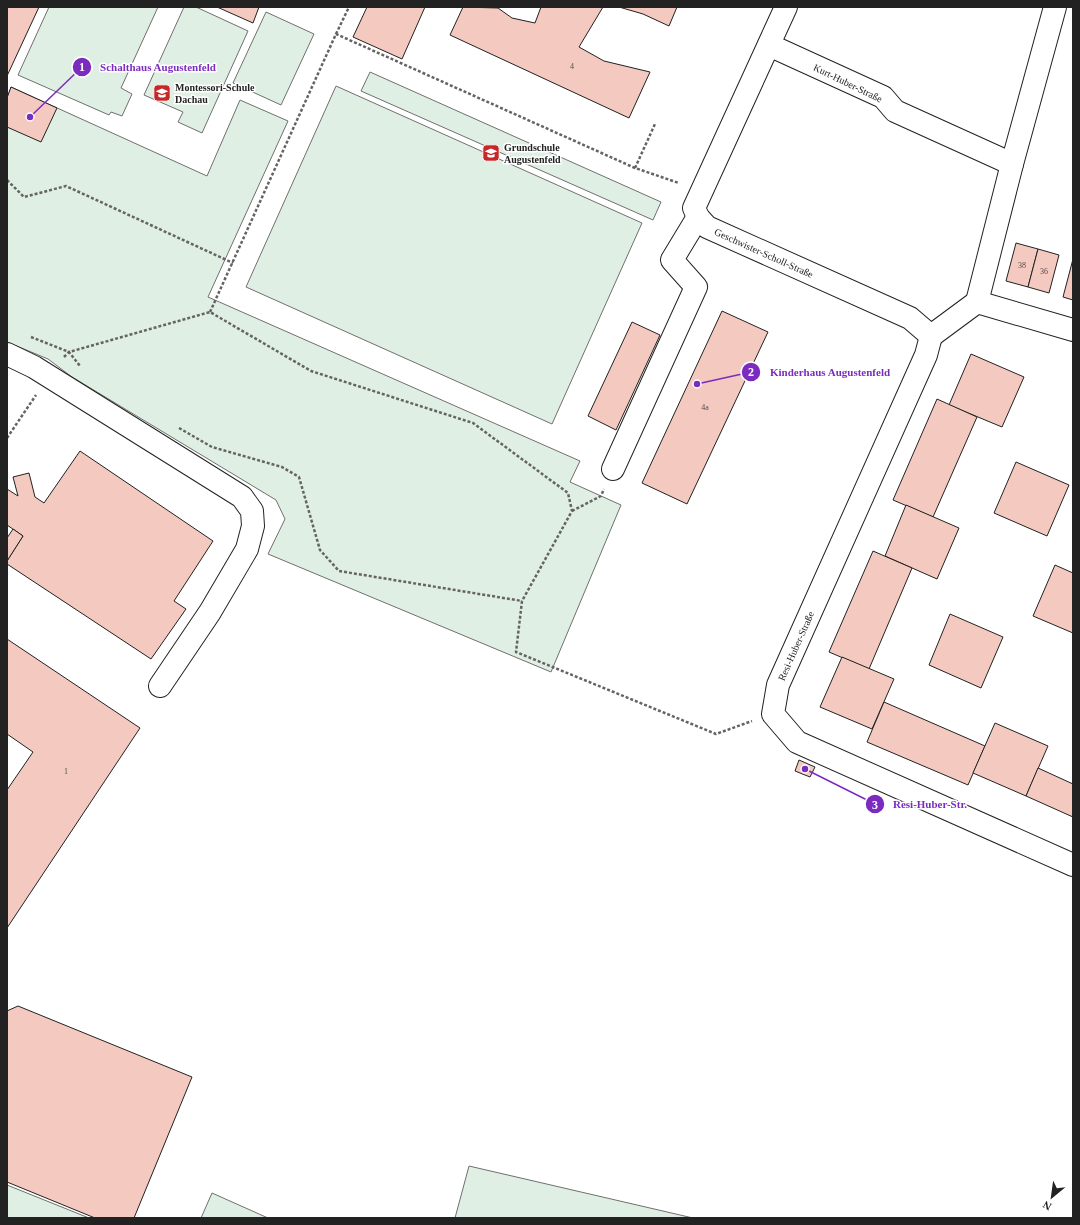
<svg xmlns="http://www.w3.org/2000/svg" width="1080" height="1225" font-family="'Times New Roman',serif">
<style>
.green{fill:#e0efe3;stroke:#6f6f6f}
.building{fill:#f3c9c0;stroke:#222}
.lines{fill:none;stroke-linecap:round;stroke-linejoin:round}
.minor-casing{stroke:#222;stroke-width:24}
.path{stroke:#646464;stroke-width:2.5;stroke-dasharray:3 2;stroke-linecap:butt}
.minor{stroke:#fff;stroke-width:22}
.labels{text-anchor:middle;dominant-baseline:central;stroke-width:3;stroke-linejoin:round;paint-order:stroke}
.number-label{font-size:8px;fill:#564c4a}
.street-label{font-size:10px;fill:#222;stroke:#fff}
.poi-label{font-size:10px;font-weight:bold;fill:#222;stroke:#fff;text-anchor:start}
.leader{fill:none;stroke:#7b2cbf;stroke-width:1.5}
.callout-dot{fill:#7b2cbf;stroke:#fff;stroke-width:1.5}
.mark-label{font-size:12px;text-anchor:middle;font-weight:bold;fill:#fff}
.callout-label{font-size:11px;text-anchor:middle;font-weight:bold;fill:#7b2cbf;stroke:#fff;stroke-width:3;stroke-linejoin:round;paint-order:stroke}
</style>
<rect width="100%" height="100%" fill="#fff"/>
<!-- green -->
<g class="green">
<polygon points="49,7 158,7 121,88 132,94 122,116 111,112 109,115 18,75"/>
<polygon points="184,7 196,7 248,31 202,133 178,122 183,112 144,95"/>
<polygon points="266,12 314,34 281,105 233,83"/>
<polygon points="370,72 661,202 653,220 361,91"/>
<polygon points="336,86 642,223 552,424 246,287"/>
<polygon points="11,87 207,176 240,100 288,121 208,297 580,461 570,482 621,505 551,672 268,554 285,519 276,500 72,377 48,359 7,342 7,98"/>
<polygon points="469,1166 693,1218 455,1218"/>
<polygon points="7,1185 89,1218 7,1218"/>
<polygon points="212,1193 268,1218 201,1218"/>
</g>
<!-- building -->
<g class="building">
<polygon points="7,7 39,7 7,76"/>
<polygon points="217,7 259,7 253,23"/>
<polygon points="367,7 425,7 402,59 353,37"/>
<polygon points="463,7 498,8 512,18 535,23 541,7 603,7 579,47 604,61 650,72 629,118 450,35"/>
<polygon points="619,7 677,7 669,26 643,14"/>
<polygon points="11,87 57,108 41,142 7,127 7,98"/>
<polygon points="1016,243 1038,249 1028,287 1006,281"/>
<polygon points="1038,249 1059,255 1049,293 1028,287"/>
<polygon points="1073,259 1073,300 1063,297"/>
<polygon points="722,311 768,332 687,504 642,483"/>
<polygon points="632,322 660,335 616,430 588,416"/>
<polygon points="971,354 1024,377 1002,427 949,405"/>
<polygon points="937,399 977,417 933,517 893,500"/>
<polygon points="80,451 213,541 174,601 186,609 151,659 7,564 7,561 23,536 7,525 7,489 18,496 13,477 29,473 35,497 44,503"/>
<polygon points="1016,462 1069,485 1047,536 994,513"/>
<polygon points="906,505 959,528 937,579 885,556"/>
<polygon points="13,529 23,536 7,561 7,538"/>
<polygon points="873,551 912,568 869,669 829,652"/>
<polygon points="1055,565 1073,573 1073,633 1033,616"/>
<polygon points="950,614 1003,637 981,688 929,665"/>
<polygon points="7,639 140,728 7,928 7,790 33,752 7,734"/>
<polygon points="842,657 894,679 872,729 820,707"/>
<polygon points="884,702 985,746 968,785 867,742"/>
<polygon points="995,723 1048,746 1026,796 973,773"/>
<polygon points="799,760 815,767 810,777 795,771"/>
<polygon points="1038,768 1073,784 1073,817 1026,796"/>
<polygon points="18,1006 192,1077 134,1218 95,1218 7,1182 7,1011"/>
</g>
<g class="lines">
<defs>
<g id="minor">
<path id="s1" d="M786,7L694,208L698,217L707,227L910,318L931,336"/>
<polyline points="769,45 883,97 895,111 1012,164"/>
<polyline points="977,302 1012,164 1055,7"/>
<polyline points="931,336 926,355 778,685 773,714 797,742 1073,865"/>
<polyline points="931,336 977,302 1073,330"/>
<polyline points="7,354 34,367 242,497 252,511 253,526 247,549 210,612 160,686"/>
<polyline points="613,469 696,287 672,260 698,217"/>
</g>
</defs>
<!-- minor casing -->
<use href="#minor" class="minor-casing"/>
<!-- path -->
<g class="path">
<polyline points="336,34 349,7"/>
<polyline points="635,168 655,124"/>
<polyline points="7,180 24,197 66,186 233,263"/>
<polyline points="210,312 336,34 635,168 679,183"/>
<polyline points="31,337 69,352 80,366"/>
<polyline points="64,357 69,352 210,312 311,371 473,423 568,493 572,511 522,601 516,652 716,734 752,721"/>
<polyline points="179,428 212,447 282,467 299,477 320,550 339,571 522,601"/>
<polyline points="7,438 36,395"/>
<polyline points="572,511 601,496 604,489"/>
</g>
<!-- minor -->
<use href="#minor" class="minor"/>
</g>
<!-- icons -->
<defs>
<symbol id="school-square" viewBox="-11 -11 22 22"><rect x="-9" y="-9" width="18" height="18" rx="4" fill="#c62828" stroke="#fff"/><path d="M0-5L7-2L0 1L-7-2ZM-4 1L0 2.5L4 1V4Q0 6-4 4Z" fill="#fff"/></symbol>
</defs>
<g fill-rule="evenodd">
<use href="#school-square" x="152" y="83" width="20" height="20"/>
<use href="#school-square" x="481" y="143" width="20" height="20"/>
</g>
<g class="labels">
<!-- number labels -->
<g class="number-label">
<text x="572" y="66">4</text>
<text x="1022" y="265">38</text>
<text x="1044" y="271">36</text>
<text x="705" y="407">4a</text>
<text x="66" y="771">1</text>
</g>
<!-- street labels -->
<g class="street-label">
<text transform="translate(848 83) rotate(26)">Kurt-Huber-Straße</text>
<text stroke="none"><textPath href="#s1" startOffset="307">Geschwister-Scholl-Straße</textPath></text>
<text transform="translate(796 646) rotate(-66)">Resi-Huber-Straße</text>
</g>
<!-- poi labels -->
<g class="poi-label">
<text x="175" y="87">Montessori-Schule<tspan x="175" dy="12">Dachau</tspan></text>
<text x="504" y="147">Grundschule<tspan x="504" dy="12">Augustenfeld</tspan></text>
</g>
</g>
<!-- callouts -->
<path class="leader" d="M30 117L82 67M697 384L751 372M805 769L875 804"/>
<g class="callout-dot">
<circle cx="30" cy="117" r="4"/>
<circle cx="697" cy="384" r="4"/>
<circle cx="805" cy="769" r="4"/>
<circle cx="82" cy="67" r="10"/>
<circle cx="751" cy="372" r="10"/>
<circle cx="875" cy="804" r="10"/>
</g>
<g class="mark-label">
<text x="82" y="71">1</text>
<text x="751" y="376">2</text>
<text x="875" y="809">3</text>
</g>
<g class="callout-label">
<text x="158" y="71">Schalthaus Augustenfeld</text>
<text x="830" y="376">Kinderhaus Augustenfeld</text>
<text x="930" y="808">Resi-Huber-Str.</text>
</g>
<!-- border -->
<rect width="1080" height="1225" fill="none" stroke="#222222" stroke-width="16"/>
<!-- north arrow -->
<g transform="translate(1052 1197) rotate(209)" stroke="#ffffff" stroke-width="3" paint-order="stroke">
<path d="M0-3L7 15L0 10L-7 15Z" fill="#222222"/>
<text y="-6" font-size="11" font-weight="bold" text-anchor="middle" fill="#222222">N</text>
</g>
</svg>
